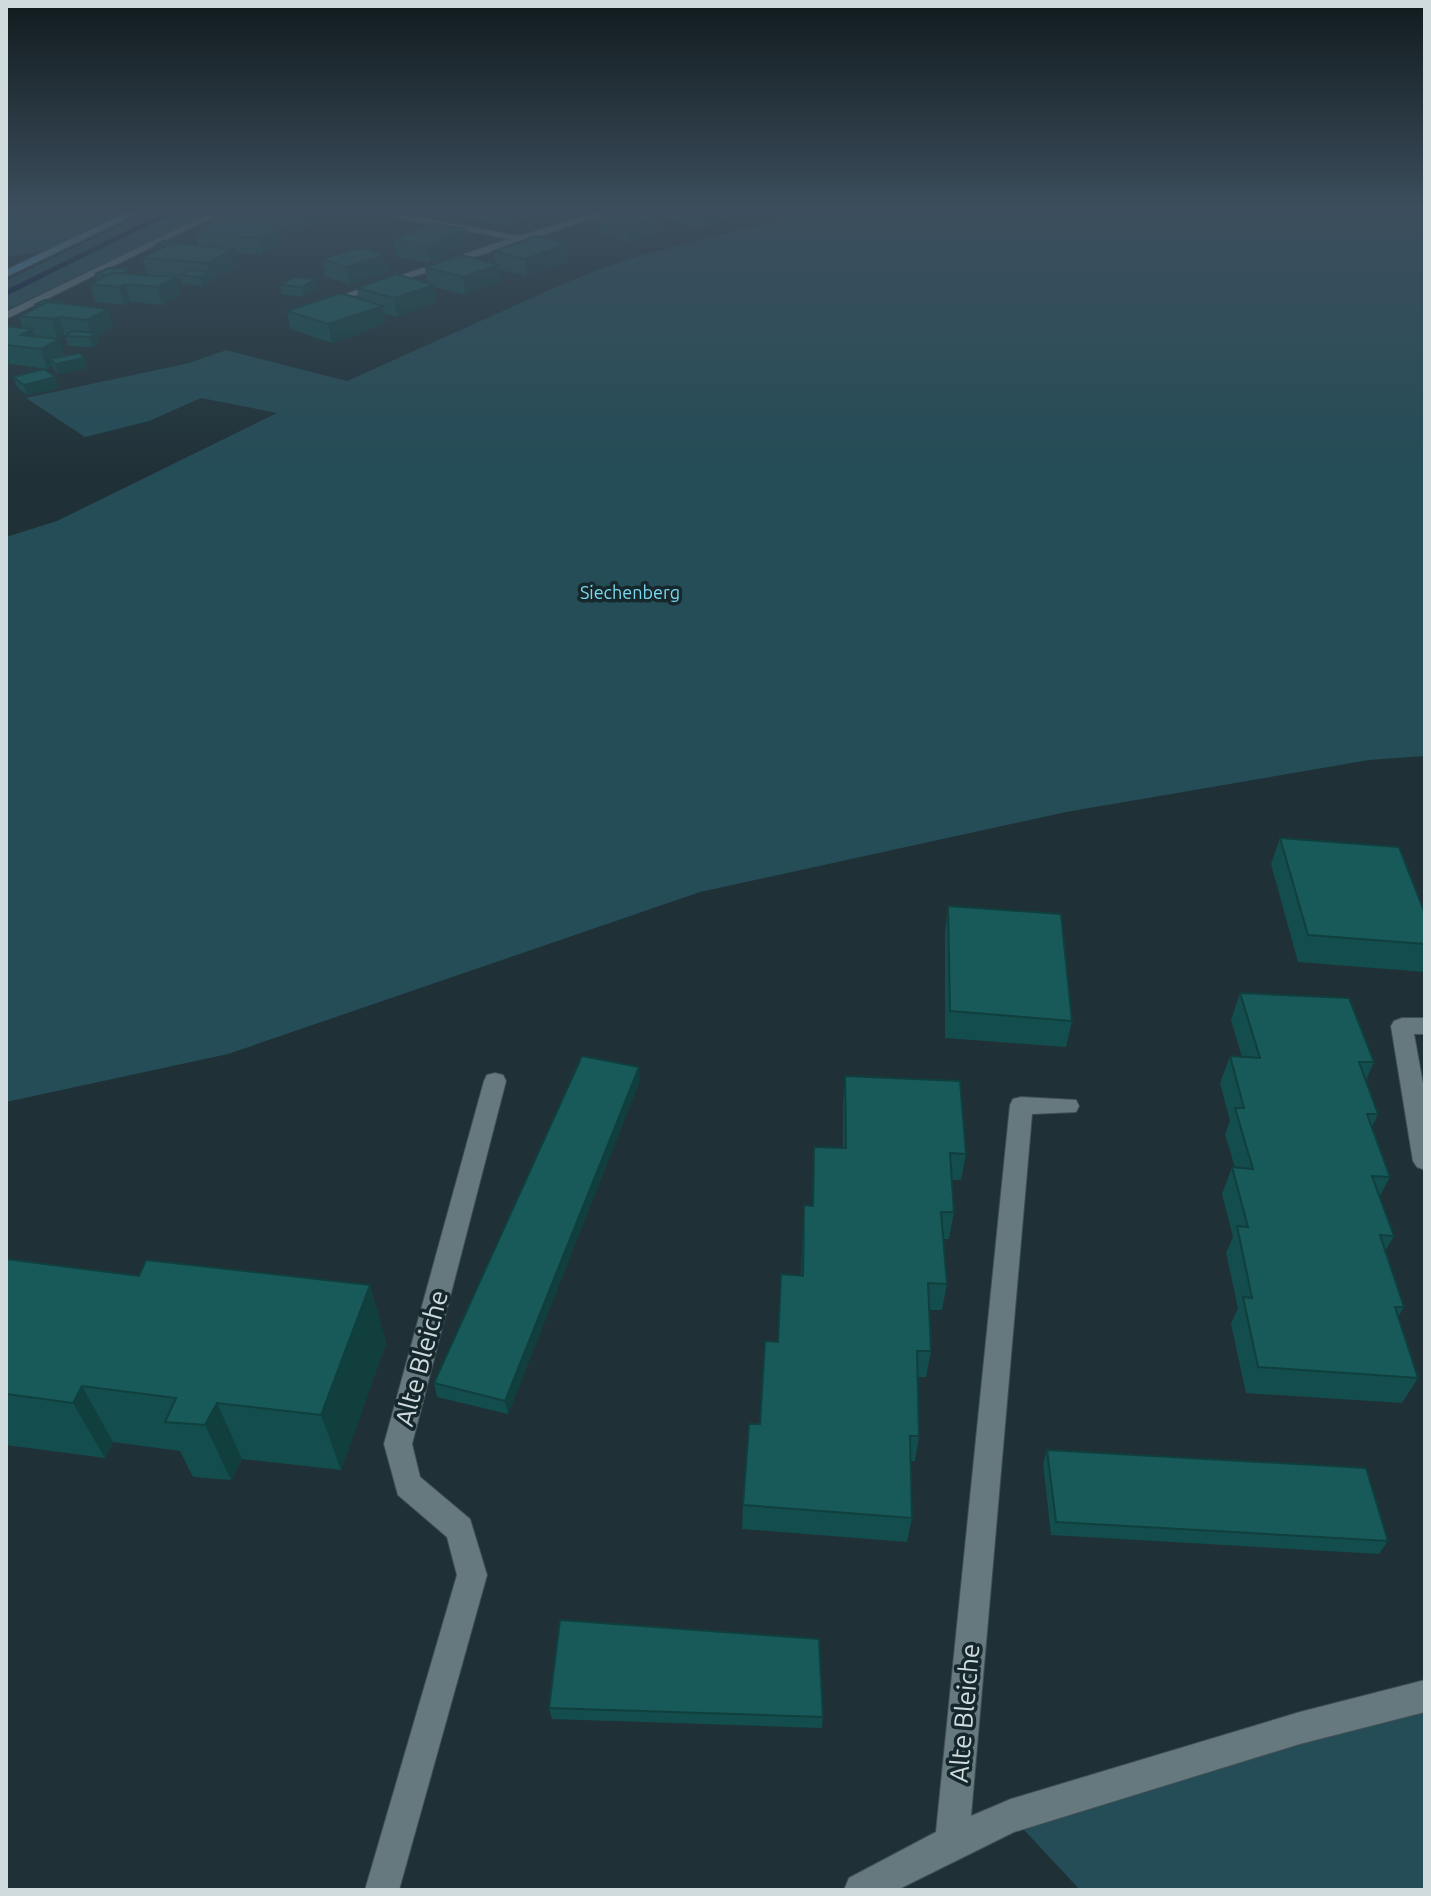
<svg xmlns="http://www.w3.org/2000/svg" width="1431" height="1896" font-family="Ubuntu,sans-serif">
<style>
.green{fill:#244d57}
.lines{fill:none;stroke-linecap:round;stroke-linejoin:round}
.stream{fill:#081837;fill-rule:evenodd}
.minor-casing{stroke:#404f54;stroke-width:2}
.major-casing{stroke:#404f54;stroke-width:2}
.minor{fill:#65797f;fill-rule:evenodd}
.major{fill:#588faf;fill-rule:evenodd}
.wall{fill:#144d4d}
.shaded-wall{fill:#103f3e}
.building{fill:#175a59;stroke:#103f3e;stroke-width:2}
.labels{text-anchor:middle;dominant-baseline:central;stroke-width:7;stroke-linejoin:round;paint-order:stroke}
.far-park-label{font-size:18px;fill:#7ad8ef;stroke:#16282c}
.near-street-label{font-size:26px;fill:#d0dbde;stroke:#16282c}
</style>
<rect width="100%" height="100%" fill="#1f3136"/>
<!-- green -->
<g class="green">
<polygon points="6,210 129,210 46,250 6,258"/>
<polygon points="152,210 215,210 6,310 6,281"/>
<polygon points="818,210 1425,210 1425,756 1369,760 1066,812 700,892 228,1054 6,1102 6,537 57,521 277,413 201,398 149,421 85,437 26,398 189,363 226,350 347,381 565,283 628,259"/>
<polygon points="1425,1696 1425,1890 1080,1890 1011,1816"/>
</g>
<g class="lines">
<!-- stream -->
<polygon class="stream" points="169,210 179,210 6,296 6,290"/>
<defs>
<g id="minor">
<polygon points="216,210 227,210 6,319 6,312"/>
<polygon points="358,210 378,210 519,236 606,210 620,210 328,304 328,300 509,239"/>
<polygon points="1402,1018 1425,1018 1425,1034 1414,1034 1425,1095 1425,1170 1417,1167 1413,1161 1391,1026 1394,1021"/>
<polygon points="495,1073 503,1075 506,1081 412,1444 420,1477 470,1519 487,1575 399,1890 365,1890 457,1575 447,1537 398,1495 384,1444 484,1081 487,1075"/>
<polygon points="1021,1097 1076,1100 1079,1106 1076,1112 1032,1114 971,1816 1011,1799 1300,1712 1425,1680 1425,1712 1300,1744 1014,1832 897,1890 844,1890 849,1878 936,1832 1010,1105 1013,1099"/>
</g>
<polygon id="major" points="132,210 144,210 6,277 6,270"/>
</defs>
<!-- minor casing -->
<use href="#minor" class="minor-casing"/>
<!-- major casing -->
<use href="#major" class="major-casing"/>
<!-- minor -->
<use href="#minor" class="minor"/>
<!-- major -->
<use href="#major" class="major"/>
</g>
<!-- wall -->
<g class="wall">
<polygon points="246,210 324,210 325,217 298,232 281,231 283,244 263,255 235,253 234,249 238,267 202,286 182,284 181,278 176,278 180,295 162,305 131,302 124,305 95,302 90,284 97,280 95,274 147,275 142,258 157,250 156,245 188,243 189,245 198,246 195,232 248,222"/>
<polygon points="464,210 532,210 532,216 509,226 465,219"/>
<polygon points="667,210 729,210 728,219 700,228 667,220"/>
<polygon points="660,216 660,232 629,242 600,234 599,218"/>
<polygon points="466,229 468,246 430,263 396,257 394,240"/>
<polygon points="567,244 568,261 526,276 499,269 501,282 465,295 434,287 436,303 397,317 384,313 385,324 332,343 290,329 287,311 359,299 357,288 427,283 425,267 496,264 494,251"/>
<polygon points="322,259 388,272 350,284 325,277"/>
<polygon points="315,279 317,288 304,297 282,294 280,285"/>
<polygon points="66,302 66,304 114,327 97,336 99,343 92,347 68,346 65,336 57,338 65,356 84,358 87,368 58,374 54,369 52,366 47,369 10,364 6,366 6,326 23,328 19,316 37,307 36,304"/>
<polygon points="13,377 58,388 27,395 17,387"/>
<polygon points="1280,838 1425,914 1425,972 1298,962 1271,864"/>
<polygon points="948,906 1072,1021 1066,1047 945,1038 945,932"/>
<polygon points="1240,993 1374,1062 1366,1080 1378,1114 1372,1127 1390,1177 1380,1196 1394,1236 1385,1251 1404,1307 1398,1317 1418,1378 1402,1403 1246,1393 1231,1324 1238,1308 1226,1253 1233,1237 1222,1194 1232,1167 1235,1168 1225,1134 1230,1121 1220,1083 1230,1056 1242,1057 1231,1020"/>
<polygon points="845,1076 966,1154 961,1180 952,1180 954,1212 949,1239 943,1239 947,1284 942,1310 929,1310 931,1351 926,1377 918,1377 919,1436 915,1461 911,1461 912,1518 907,1542 742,1529 743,1505 778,1342 801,1275 804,1205 812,1206 814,1147 843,1148 843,1102"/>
<polygon points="640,1080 508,1414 437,1397 434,1383"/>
<polygon points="6,1259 139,1276 370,1285 386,1343 341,1470 242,1459 231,1480 193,1477 180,1451 113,1442 105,1458 6,1445"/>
<polygon points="1047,1450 1388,1541 1379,1554 1051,1535 1043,1463"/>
<polygon points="549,1708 823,1717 822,1728 552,1719"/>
</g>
<!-- shaded-wall -->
<g class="shaded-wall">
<polygon points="271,210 280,210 282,222 273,222 274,226"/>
<polygon points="305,210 324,210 325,217 306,228 303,212"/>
<polygon points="508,210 532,210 532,216 509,226"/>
<polygon points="704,210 729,210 728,219 700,228 700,212"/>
<polygon points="660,216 660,232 629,242 628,226"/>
<polygon points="304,220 306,228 298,232 297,224"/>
<polygon points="280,227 283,244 263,255 260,238"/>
<polygon points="466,229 468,246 430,263 428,246"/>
<polygon points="567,244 568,261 526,276 525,259"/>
<polygon points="234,249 238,267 202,286 200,277 209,272 207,263"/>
<polygon points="385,255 388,272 350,284 347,267"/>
<polygon points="499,265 501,282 465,295 463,277"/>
<polygon points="176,277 180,295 162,305 157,287"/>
<polygon points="315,279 317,288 304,297 302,287"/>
<polygon points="126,284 131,302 124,305 119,287"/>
<polygon points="434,285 436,303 397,317 394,298"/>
<polygon points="383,306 385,324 332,343 328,324"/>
<polygon points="108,309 114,327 97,336 99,343 92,347 89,337 92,336 87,320"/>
<polygon points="60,317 65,336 57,338 52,319"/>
<polygon points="33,329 39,348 21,335"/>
<polygon points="60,339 66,358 84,358 87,368 58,374 55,364 50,359 52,366 47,369 41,349"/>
<polygon points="6,352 10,364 6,366"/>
<polygon points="55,377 58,388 27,395 24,385"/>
<polygon points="639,1067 640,1080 508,1414 505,1401"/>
<polygon points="370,1285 386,1343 341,1470 321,1415"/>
<polygon points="82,1386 113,1442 105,1458 73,1403"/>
<polygon points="217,1403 242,1459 231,1480 205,1425"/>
</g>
<!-- building -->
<g class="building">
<polygon points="624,210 639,210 660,216 628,226 599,218"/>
<polygon points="222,218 242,220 232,224 214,222 211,224"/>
<polygon points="281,218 304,220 297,224 273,222"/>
<polygon points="239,220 280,227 260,238 231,236 237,232 195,232 214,222 232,224"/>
<polygon points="432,223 466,229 428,246 394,240"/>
<polygon points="536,236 567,244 525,259 494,251"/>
<polygon points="163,241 188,243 185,244 172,243 167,246 156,245"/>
<polygon points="172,243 234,249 207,263 142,258"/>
<polygon points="360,248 385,255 347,267 322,259"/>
<polygon points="462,255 499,265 463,277 425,267"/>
<polygon points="109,268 131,269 123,273 112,273 107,275 95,274"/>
<polygon points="189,270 209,272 200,277 180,275"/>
<polygon points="112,273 176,277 157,287 126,284 119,287 90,284"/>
<polygon points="396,274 434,285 394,298 357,288"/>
<polygon points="294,277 315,279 302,287 280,285"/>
<polygon points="341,293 383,306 328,324 287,311"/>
<polygon points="45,300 66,302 62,303 48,302 42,305 36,304"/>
<polygon points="48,302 108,309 87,320 60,317 52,319 19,316"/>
<polygon points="6,326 33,329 21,335 60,339 41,349 6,345"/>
<polygon points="72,331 96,333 89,337 65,336"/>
<polygon points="80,353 84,358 55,364 50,359"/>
<polygon points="44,369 55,377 24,385 13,377"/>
<polygon points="1280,838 1399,847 1425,914 1425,944 1308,935"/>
<polygon points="948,906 1061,914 1072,1021 950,1011"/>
<polygon points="1240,993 1349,998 1374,1062 1359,1062 1378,1114 1367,1114 1390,1177 1372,1176 1394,1236 1380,1235 1404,1307 1395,1307 1418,1378 1258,1367 1243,1297 1252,1298 1237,1226 1248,1227 1232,1167 1253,1169 1235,1108 1244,1108 1230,1056 1260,1058"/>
<polygon points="582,1056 639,1067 505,1401 434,1383"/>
<polygon points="845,1076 960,1081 966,1154 950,1153 954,1212 941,1212 947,1284 928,1283 931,1351 917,1351 919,1436 910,1436 912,1518 743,1505 749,1424 760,1424 765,1341 778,1342 781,1274 803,1276 804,1205 813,1206 814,1147 846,1148"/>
<polygon points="6,1259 139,1276 146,1260 370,1285 321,1415 217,1403 205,1425 165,1422 176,1398 82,1386 73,1403 6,1394"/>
<polygon points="1047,1450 1366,1468 1388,1541 1056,1522"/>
<polygon points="560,1620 819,1639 823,1717 549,1708"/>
</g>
<!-- sky -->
<linearGradient id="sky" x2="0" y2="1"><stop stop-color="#111b1e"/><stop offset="0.44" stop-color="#3c4e5d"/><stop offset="1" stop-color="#3c4e5d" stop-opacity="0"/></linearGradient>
<rect width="1431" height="476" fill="url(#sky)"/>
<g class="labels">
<!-- far-park labels -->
<g class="far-park-label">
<text x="630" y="592">Siechenberg</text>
</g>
<!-- near-street labels -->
<g class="near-street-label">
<text transform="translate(421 1358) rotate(-75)">Alte Bleiche</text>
<text transform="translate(964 1713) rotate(-85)">Alte Bleiche</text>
</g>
</g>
<!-- border -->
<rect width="1431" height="1896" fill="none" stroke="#d0dbde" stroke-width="16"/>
</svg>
